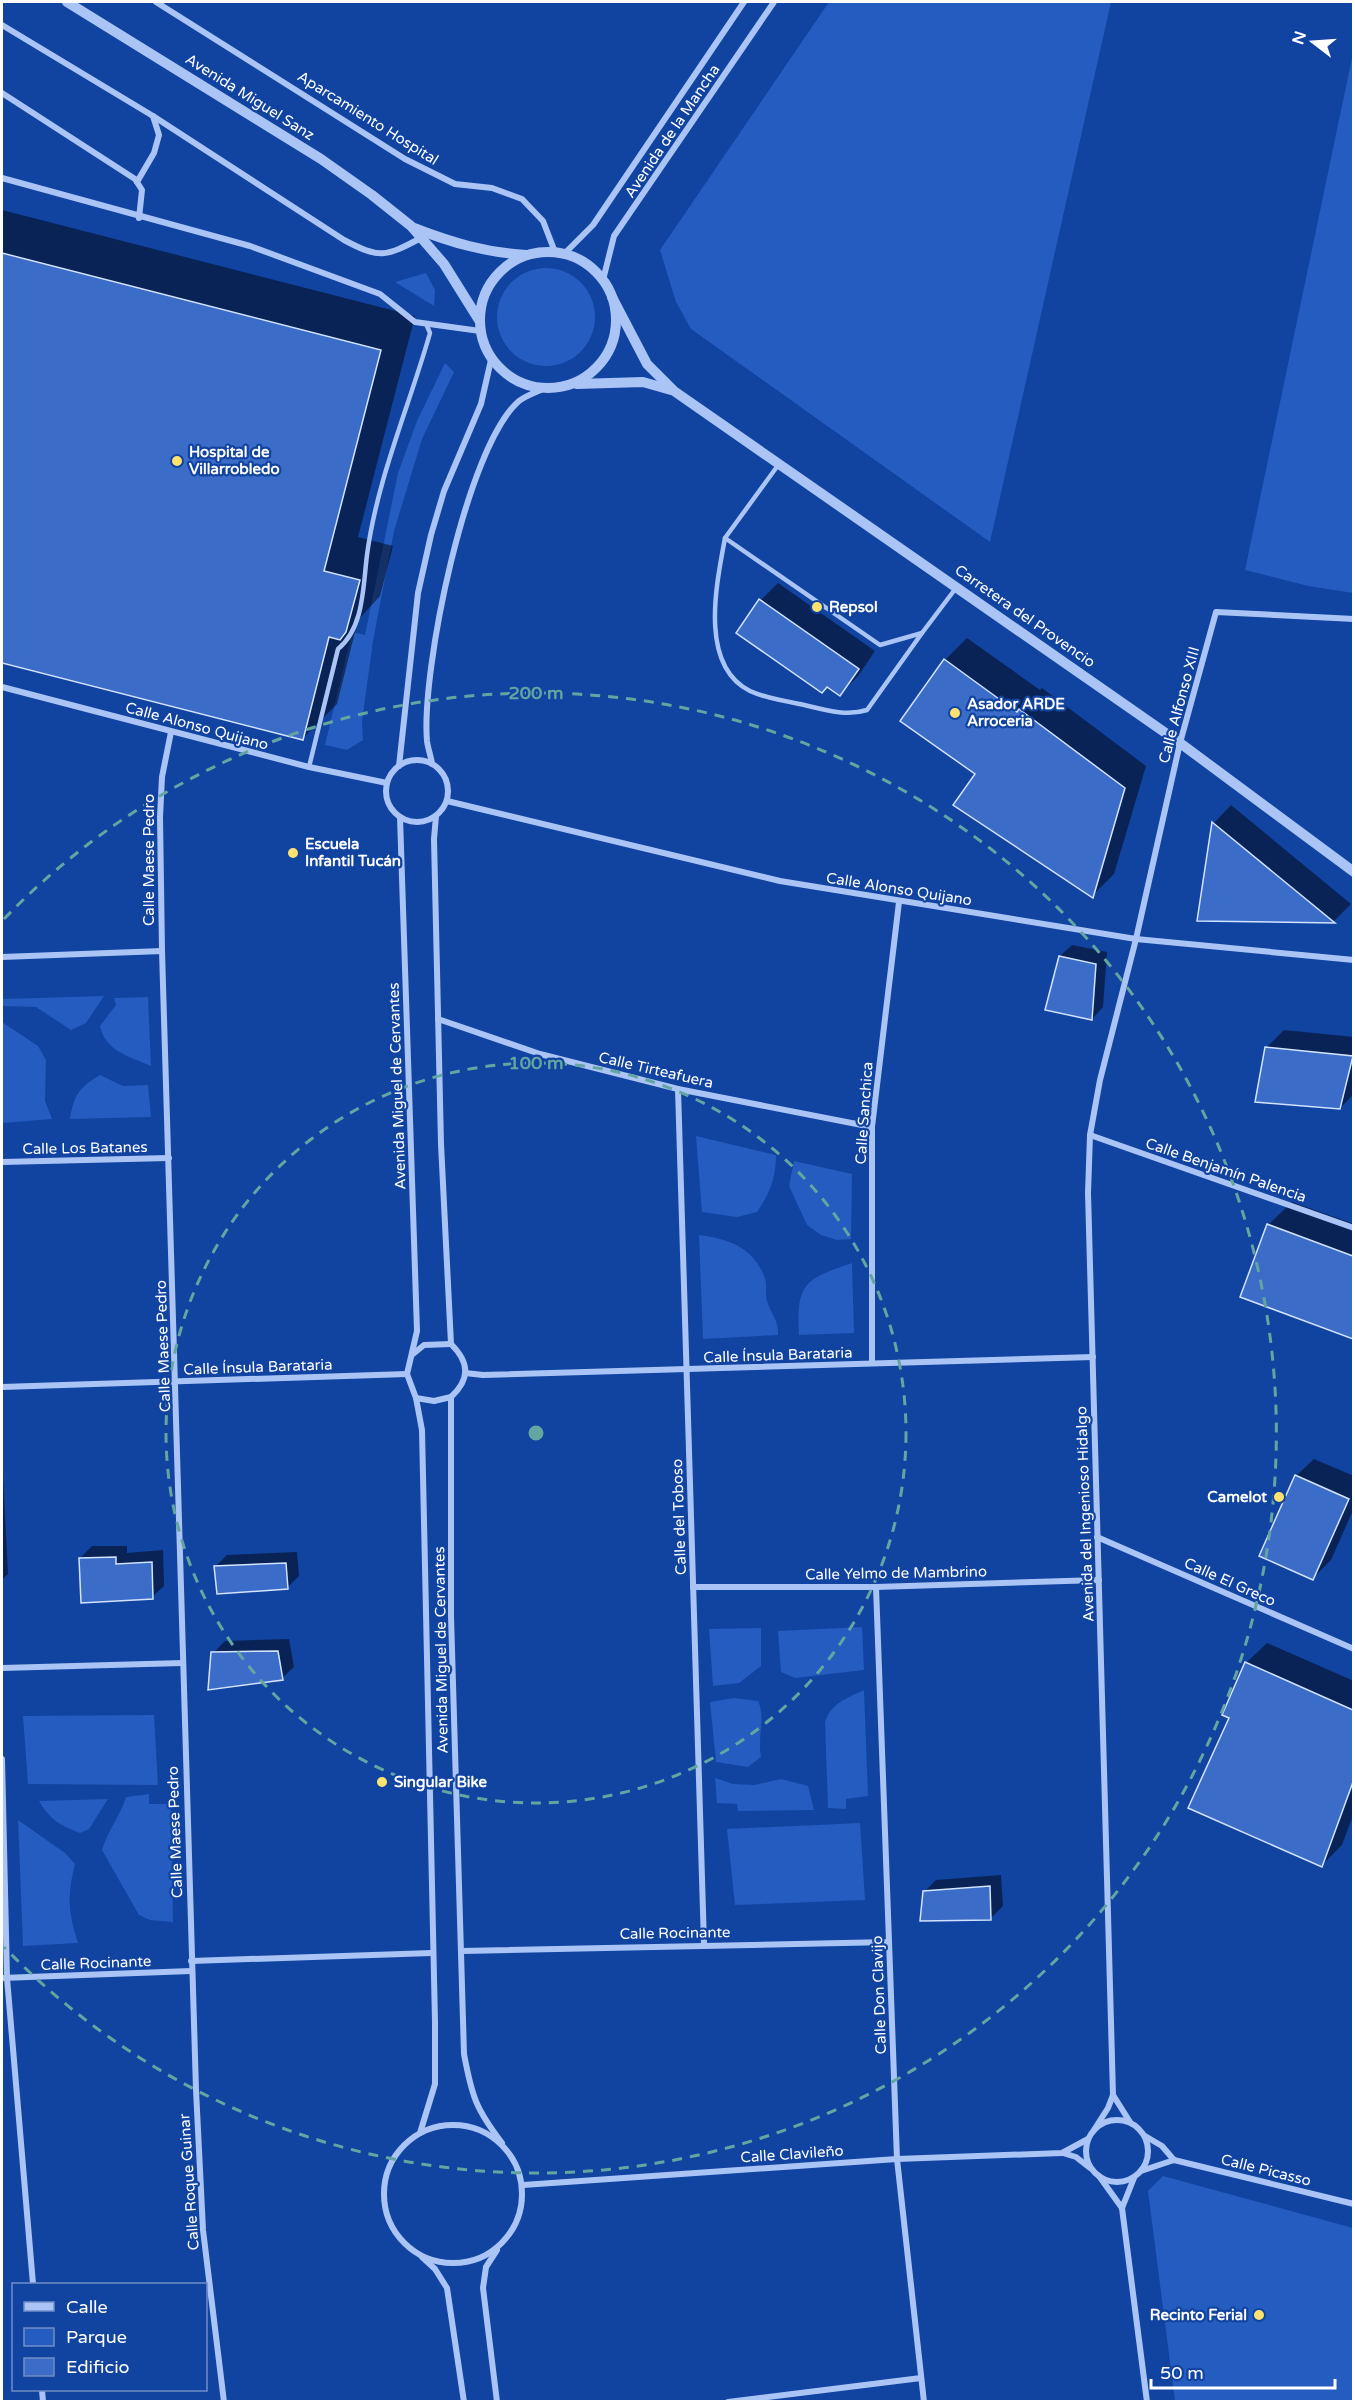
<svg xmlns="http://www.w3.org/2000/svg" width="1355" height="2403" font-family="'Varela Round',sans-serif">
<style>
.green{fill:#245cbf}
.shadow{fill:#0007}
.building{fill:#3a6cc8;stroke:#d3e3fe;stroke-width:1.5}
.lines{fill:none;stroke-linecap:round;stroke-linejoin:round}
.service{stroke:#aac5f5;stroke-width:4.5}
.minor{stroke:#aac5f5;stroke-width:6}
.tertiary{stroke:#aac5f5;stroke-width:10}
.ring{fill:none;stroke:#63a6a1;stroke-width:3;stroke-dasharray:10 8}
.poi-dot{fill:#ffe26e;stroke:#1143a1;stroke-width:2}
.labels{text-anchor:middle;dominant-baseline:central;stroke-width:4.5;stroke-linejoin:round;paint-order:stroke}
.street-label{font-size:15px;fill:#fff;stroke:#1143a1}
.poi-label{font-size:15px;font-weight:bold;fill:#fff;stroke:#1143a1;text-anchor:start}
.centre{fill:#63a6a1;stroke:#1143a1;stroke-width:3}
.ring-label{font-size:18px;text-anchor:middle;font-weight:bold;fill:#63a6a1;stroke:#1143a1;stroke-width:4.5;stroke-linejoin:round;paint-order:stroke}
</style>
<rect width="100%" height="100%" fill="#1143a1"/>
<!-- green -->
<g class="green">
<polygon points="829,2 1111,2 990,542 691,329 676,302 660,250"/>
<polygon points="1353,53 1353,593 1308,586 1245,570"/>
<circle cx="546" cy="317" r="49"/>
<polygon points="426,273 435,290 434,306 395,282"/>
<polygon points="445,363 454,372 422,439 394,531 373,641 362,721 363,740 347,750 325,745 352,632 365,635 398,473 417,421"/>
<polygon points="104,996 86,1023 71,1030 36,1007 2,1006 2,999"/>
<path d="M148,997L151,1066C130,1057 105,1051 100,1026L116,1005L114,998Z"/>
<polygon points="2,1022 38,1046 46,1060 45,1101 52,1119 3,1123"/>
<path d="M100,1075L123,1086L148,1085L151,1117L70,1119C74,1094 79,1088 100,1075Z"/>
<path d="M696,1136L776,1155C776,1178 770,1193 757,1212L737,1217L702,1212Z"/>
<polygon points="794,1161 852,1174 851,1239 837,1240 821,1235 807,1225 789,1186"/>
<path d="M699,1235C729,1239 753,1247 765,1278C767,1285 765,1293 767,1301C771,1314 779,1320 778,1335L703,1339Z"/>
<path d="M852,1263L854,1333L799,1335C796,1284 804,1279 852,1263Z"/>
<polygon points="862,1627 864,1670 795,1678 781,1672 778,1631"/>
<polygon points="761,1628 761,1666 739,1683 713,1686 709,1629"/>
<path d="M864,1690L868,1796L846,1799V1809L828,1808L825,1722C831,1703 847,1698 864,1690Z"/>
<path d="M734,1698L758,1701C766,1717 757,1738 761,1757L748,1767L716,1762L710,1702Z"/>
<polygon points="154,1715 158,1785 28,1784 23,1716"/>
<polygon points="715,1778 733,1784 754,1785 781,1779 808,1786 814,1810 738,1811 737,1804 717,1803"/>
<path d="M149,1794V1804H171L173,1922L150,1920L139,1915L102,1850C108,1830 120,1816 126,1797Z"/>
<path d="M108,1799L89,1829L80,1833C61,1826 49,1819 39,1801Z"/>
<path d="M18,1820L65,1853L75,1864C67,1897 68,1910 78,1943L23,1946Z"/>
<polygon points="860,1823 865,1900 735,1905 727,1829"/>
<polygon points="1163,2176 1353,2228 1353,2401 1175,2401 1148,2191"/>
</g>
<!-- shadow -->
<g class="shadow">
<polygon points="2,210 415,316 358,537 393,546 380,596 358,620 337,704 303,738 2,661"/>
<polygon points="778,583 875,651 858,676 840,694 761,600"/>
<polygon points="967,638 1040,690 1042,688 1146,766 1114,874 1092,896 945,660"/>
<polygon points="1231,805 1351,904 1334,921 1198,919 1214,823"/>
<polygon points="1072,945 1107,952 1103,1007 1092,1019 1060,956"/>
<polygon points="1284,1030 1354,1037 1354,1094 1340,1108 1266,1048"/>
<polygon points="1292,1202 1354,1224 1354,1337 1242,1296 1268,1225"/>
<polygon points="2,1456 8,1574 2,1580"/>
<polygon points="1314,1459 1354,1476 1354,1508 1331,1560 1313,1578 1296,1476"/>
<polygon points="92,1546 127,1546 127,1553 163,1550 164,1586 152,1597 80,1558"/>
<polygon points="297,1552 299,1576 287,1588 215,1567 227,1555"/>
<polygon points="289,1639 294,1667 282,1678 213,1653 225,1641"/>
<polygon points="1267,1643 1354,1681 1354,1813 1342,1845 1322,1865 1231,1717 1246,1663"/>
<polygon points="2,1721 3,1721 2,1788"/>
<polygon points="1001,1875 1003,1906 991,1918 924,1892 936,1880"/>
</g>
<!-- building -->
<g class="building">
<polygon points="2,253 381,350 324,571 360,580 346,632 340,640 329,637 303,740 2,663"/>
<polygon points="759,599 859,669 840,696 827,687 822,693 736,633"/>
<polygon points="944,659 1017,712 1019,709 1125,788 1093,898 953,805 975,774 900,721"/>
<polygon points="1212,822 1335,923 1197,921"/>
<polygon points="1059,956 1096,964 1092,1020 1045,1010"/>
<polygon points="1265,1047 1353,1056 1340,1109 1255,1102"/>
<polygon points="1267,1224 1353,1256 1353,1339 1240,1297"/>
<polygon points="1295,1475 1349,1499 1313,1580 1259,1556"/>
<polygon points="116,1557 116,1564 152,1562 153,1599 81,1603 79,1558"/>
<polygon points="286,1563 288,1589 217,1594 214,1566"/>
<polygon points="278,1651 283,1680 208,1690 211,1652"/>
<polygon points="1245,1662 1353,1710 1353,1782 1322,1867 1188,1808 1229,1718 1222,1715"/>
<polygon points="990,1886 991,1920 920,1921 923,1891"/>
</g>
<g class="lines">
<!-- service -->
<g class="service">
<polyline points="779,464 725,538 880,645 922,633 956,588"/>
<path d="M725,538C717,582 698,665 750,691C765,698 783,701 800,704C822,709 845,717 867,710L922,633"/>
<path d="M309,767L338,649C364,628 363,586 367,555C377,479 409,407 430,333L427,326"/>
</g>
<!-- minor -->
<g class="minor">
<polyline points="156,2 405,159 455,184 492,188 522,199 543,221 555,252"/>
<path d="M2,25L153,116L344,240C380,259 385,257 421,238"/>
<polyline points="2,93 135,179 142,190 139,218"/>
<polyline points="2,178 250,246 380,294 415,322 480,331"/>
<polyline points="137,182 154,153 159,135 153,116"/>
<polyline points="564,254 593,225 744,2"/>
<polyline points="603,280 614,236 774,2"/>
<polyline points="2,687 309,767 387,783"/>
<polyline points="171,732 162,777 160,817 162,951 196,2090 203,2230 224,2402"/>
<circle cx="417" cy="791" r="31"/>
<path d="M432,764C431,756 428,749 427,741C421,672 466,447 519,401C525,396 536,392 543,389"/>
<polyline points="399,766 418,593 431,535 444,491 481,404 491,360"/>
<polyline points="447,801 780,881 1136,939 1354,960"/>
<path d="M436,816L434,839L441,1144L451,1344C470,1363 470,1379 451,1397V1616L464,2054C472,2097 476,2109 502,2143"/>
<polyline points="400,817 417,1331 407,1374 416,1398 422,1430 435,2022 435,2084 420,2133"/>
<polyline points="2,957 162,951"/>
<polyline points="438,1019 540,1054 678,1089 872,1127"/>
<polyline points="678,1089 704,1944"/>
<polyline points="1090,1135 1354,1228"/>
<polyline points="2,1162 169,1158"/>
<polyline points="413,1354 424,1345 451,1344"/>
<polyline points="872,1363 872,1127 899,902"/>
<polyline points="465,1373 483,1375 1093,1357"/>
<polyline points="2,1387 407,1374"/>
<polyline points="416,1398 434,1401 451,1397"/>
<polyline points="1097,1537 1354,1649"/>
<polyline points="693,1587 876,1587 1099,1580"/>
<polyline points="876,1587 897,2159 924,2402"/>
<polyline points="2,1668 183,1663"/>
<polyline points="2,1759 7,1978 33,2284"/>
<polyline points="462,1951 889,1942"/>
<polyline points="191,1961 432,1953"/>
<polyline points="2,1978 191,1971"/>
<polyline points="1113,2095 1130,2122"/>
<circle cx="1117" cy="2151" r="31"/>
<circle cx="453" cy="2194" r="69"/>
<polyline points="1094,2130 1108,2108 1113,2095 1088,1193 1090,1135 1100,1080 1136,939 1180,743 1216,612 1354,619"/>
<polyline points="1145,2136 1162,2146 1174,2160"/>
<polyline points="1063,2153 1076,2157 1090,2168"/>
<polyline points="1141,2171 1174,2160 1354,2204"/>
<polyline points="1099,2176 1122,2208 1147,2402"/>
<polyline points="523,2185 897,2159 1062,2153 1088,2139"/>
<polyline points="1122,2208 1134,2178"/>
<polyline points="497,2250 486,2267 483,2288 497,2402"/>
<polyline points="422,2257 435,2269 447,2288 464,2402"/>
<polyline points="42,2390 43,2402"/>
<polyline points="728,2402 921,2378"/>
</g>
<!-- tertiary -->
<g class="tertiary">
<polyline points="67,2 321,159 372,195 411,226 444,264 479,320"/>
<path d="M414,228C453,243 484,252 526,255"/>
<circle cx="548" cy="320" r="68"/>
<polyline points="612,297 647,364 674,391 1180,743 1354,872"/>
<polyline points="577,384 643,382 671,390"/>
</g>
</g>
<!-- distance rings -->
<g class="ring">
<circle cx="536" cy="1433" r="370"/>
<path d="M4 919A740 740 0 1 1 4 1947"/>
</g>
<!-- markers -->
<g class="poi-dot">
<circle cx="177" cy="461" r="6"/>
<circle cx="817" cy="607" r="6"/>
<circle cx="955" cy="713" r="6"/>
<circle cx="293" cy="853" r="6"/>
<circle cx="1279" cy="1497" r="6"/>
<circle cx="382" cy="1782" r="6"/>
<circle cx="1259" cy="2315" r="6"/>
</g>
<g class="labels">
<!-- street labels -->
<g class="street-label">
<text transform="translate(250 97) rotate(32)">Avenida Miguel Sanz</text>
<text transform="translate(368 118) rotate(32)">Aparcamiento Hospital</text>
<text transform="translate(672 131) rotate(-56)">Avenida de la Mancha</text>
<text transform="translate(1025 616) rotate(35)">Carretera del Provencio</text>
<text transform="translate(1179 705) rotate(-75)">Calle Alfonso XIII</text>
<text transform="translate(197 726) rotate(15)">Calle Alonso Quijano</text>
<text transform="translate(149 860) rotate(-90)">Calle Maese Pedro</text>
<text transform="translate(899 889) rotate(9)">Calle Alonso Quijano</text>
<text transform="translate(656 1070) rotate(13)">Calle Tirteafuera</text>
<text transform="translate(397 1086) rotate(-92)">Avenida Miguel de Cervantes</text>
<text transform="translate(864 1113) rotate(-86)">Calle Sanchica</text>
<text transform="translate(85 1148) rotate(-1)">Calle Los Batanes</text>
<text transform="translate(1226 1170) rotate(19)">Calle Benjamín Palencia</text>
<text transform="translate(163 1346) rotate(-92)">Calle Maese Pedro</text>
<text transform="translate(778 1355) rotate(-2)">Calle Ínsula Barataria</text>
<text transform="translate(258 1367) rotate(-2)">Calle Ínsula Barataria</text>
<text transform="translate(1085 1514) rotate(-92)">Avenida del Ingenioso Hidalgo</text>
<text transform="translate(679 1517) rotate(-92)">Calle del Toboso</text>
<text transform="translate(896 1573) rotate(-1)">Calle Yelmo de Mambrino</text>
<text transform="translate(1230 1582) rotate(24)">Calle El Greco</text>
<text transform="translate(441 1650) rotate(-91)">Avenida Miguel de Cervantes</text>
<text transform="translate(175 1832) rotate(-92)">Calle Maese Pedro</text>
<text transform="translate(675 1933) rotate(-1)">Calle Rocinante</text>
<text transform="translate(96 1963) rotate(-2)">Calle Rocinante</text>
<text transform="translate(879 1995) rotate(-92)">Calle Don Clavijo</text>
<text transform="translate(792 2154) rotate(-4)">Calle Clavileño</text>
<text transform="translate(1266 2170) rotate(14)">Calle Picasso</text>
<text transform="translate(189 2182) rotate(-94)">Calle Roque Guinar</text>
</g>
<!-- poi labels -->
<g class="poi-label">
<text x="189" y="452">Hospital de<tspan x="189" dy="17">Villarrobledo</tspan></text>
<text x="829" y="607">Repsol</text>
<text x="967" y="704">Asador ARDE<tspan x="967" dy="17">Arroceria</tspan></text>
<text x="305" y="844">Escuela<tspan x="305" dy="17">Infantil Tucán</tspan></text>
<text x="1267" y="1497" text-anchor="end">Camelot</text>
<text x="394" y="1782">Singular Bike</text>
<text x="1247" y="2315" text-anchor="end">Recinto Ferial</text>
</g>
</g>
<circle cx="536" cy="1433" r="9" class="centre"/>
<g class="ring-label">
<text x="536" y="699">200 m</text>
<text x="536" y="1069">100 m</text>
</g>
<!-- border -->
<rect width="1355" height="2403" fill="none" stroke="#ffffff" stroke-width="6"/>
<!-- legend -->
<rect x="12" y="2283" width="195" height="108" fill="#1143a1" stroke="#708ec7" stroke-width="1.5"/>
<rect x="24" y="2302" width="30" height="9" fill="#aac5f5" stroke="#708ec7" stroke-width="1.5"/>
<text x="66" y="2313" font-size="18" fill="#ffffff">Calle</text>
<rect x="24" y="2328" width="30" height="18" fill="#245cbf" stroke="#708ec7" stroke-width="1.5"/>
<text x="66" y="2343" font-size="18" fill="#ffffff">Parque</text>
<rect x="24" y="2358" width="30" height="18" fill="#3a6cc8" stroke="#708ec7" stroke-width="1.5"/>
<text x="66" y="2373" font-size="18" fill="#ffffff">Edificio</text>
<!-- north arrow -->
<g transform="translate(1313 42) rotate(287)" stroke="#1143a1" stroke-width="4.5" paint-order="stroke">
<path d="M0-4.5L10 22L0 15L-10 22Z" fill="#ffffff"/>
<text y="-9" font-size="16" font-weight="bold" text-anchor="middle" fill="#ffffff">N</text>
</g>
<!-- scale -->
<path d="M1151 2379v9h184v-9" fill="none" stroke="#ffffff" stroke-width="3"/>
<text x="1160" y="2379" font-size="18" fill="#ffffff" stroke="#1143a1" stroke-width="4.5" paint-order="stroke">50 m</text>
</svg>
